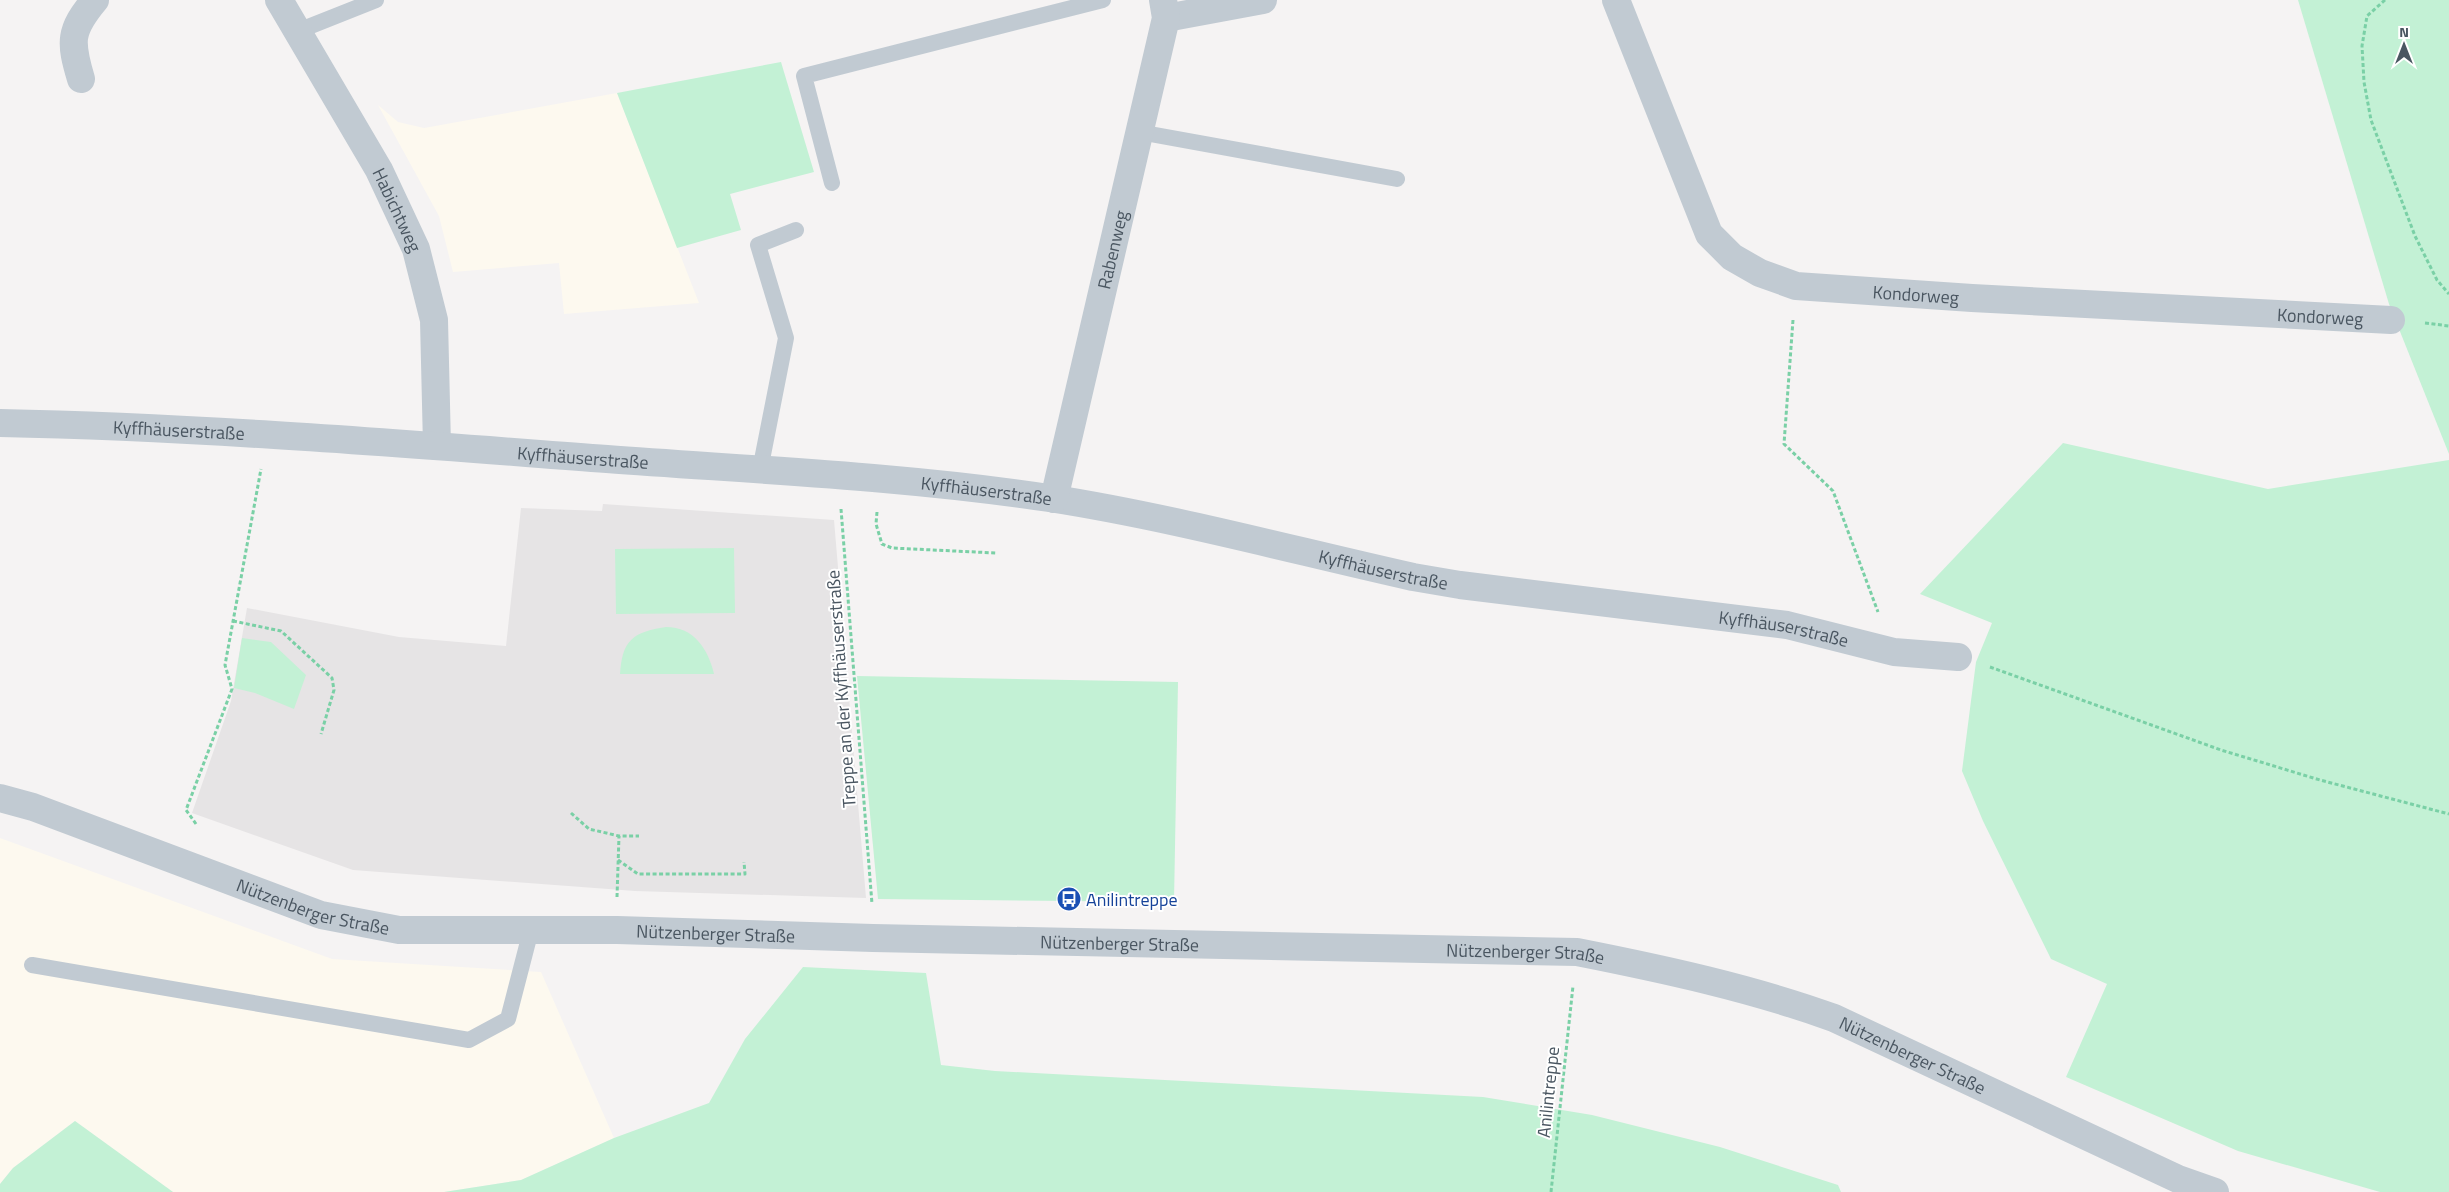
<svg xmlns="http://www.w3.org/2000/svg" width="2449" height="1192" font-family="'Titillium Web',sans-serif">
<style>
.commercial{fill:#fdf9ef}
.education{fill:#e6e4e5}
.green{fill:#c3f1d5}
.lines{fill:none;stroke-linecap:round;stroke-linejoin:round}
.path{stroke:#7ad0a6;stroke-width:3;stroke-dasharray:4 2.5;stroke-linecap:butt}
.service{stroke:#c1cad2;stroke-width:16}
.minor{stroke:#c1cad2;stroke-width:28}
.tertiary{stroke:#c1cad2;stroke-width:28}
.labels{text-anchor:middle;dominant-baseline:central;stroke-width:4;stroke-linejoin:round;paint-order:stroke}
.street-label{font-size:18px;fill:#4a5661;stroke:#fff}
.transit-label{font-size:18px;fill:#164399;stroke:#fff;text-anchor:start}
</style>
<rect width="100%" height="100%" fill="#f5f3f3"/>
<!-- commercial -->
<g class="commercial">
<polygon points="617,93 699,303 564,314 559,263 453,272 439,216 378,105 398,122 424,128"/>
<polygon points="0,838 332,959 541,972 614,1138 521,1180 444,1192 173,1192 75,1121 13,1168 0,1184"/>
</g>
<!-- education -->
<polygon class="education" points="603,504 834,520 866,898 635,891 353,870 192,813 231,701 247,608 399,637 506,646 521,508 602,511"/>
<!-- green -->
<g class="green">
<polygon points="2298,0 2449,0 2449,454 2389,304"/>
<polygon points="781,62 814,172 730,194 741,230 677,248 617,93"/>
<polygon points="2063,443 2268,489 2449,460 2449,1192 2380,1192 2238,1151 2066,1077 2107,984 2051,959 1983,821 1962,771 1976,662 1992,623 1920,594"/>
<polygon points="734,548 735,613 616,614 615,549"/>
<path d="M666,627C694,627 708,649 714,674H620C622,640 633,632 666,627Z"/>
<polygon points="242,638 271,642 306,675 294,709 255,693 234,688"/>
<polygon points="857,676 1178,682 1174,902 878,899"/>
<polygon points="803,967 926,973 941,1065 995,1071 1483,1097 1592,1115 1720,1147 1838,1185 1841,1192 444,1192 521,1180 614,1138 709,1103 745,1039"/>
<polygon points="75,1121 173,1192 0,1192 0,1184 13,1168"/>
</g>
<g class="lines">
<!-- path -->
<g class="path">
<polyline points="2385,0 2367,16 2362,46 2364,82 2371,120 2415,236 2437,280 2449,294"/>
<polyline points="1793,320 1784,444 1833,491 1878,612"/>
<polyline points="2425,323 2449,326"/>
<polyline points="841,509 872,904"/>
<polyline points="877,512 876,524 882,544 892,548 996,553"/>
<polyline points="233,621 281,631 332,678 334,690 321,734"/>
<polyline points="1990,667 2221,750 2320,780 2449,814"/>
<polyline points="571,813 589,829 619,836 639,836"/>
<polyline points="196,824 186,810 232,689 225,665 261,469"/>
<polyline points="618,860 638,874 745,874 744,862"/>
<polyline points="617,897 619,836"/>
<polyline points="1551,1192 1573,986"/>
</g>
<!-- service -->
<g class="service">
<polyline points="298,31 376,0"/>
<polyline points="1139,132 1397,179"/>
<polyline points="832,183 804,76 1103,0"/>
<polyline points="760,470 786,338 758,245 796,230"/>
<polyline points="32,965 469,1040 508,1019 531,930"/>
</g>
<!-- minor -->
<g class="minor">
<path id="s1" d="M279,0L379,170L416,249L434,320L437,446"/>
<path id="s2" d="M1616,0L1709,234L1732,257L1760,273L1796,286L1972,298L2391,320"/>
<polyline points="1166,18 1263,0"/>
<path d="M81,79C70,42 69,31 95,0"/>
<path id="s3" d="M0,423C203,427 405,444 607,459C754,470 903,476 1049,498C1171,517 1292,550 1413,577L1460,585L1787,625L1894,652L1958,657"/>
<path id="s4" d="M1054,499L1166,18L1163,0"/>
</g>
<!-- tertiary -->
<path class="tertiary" id="s5" d="M0,798L33,807L321,915L399,930H617L873,938L1577,952C1663,969 1751,988 1834,1018L2178,1179L2215,1192"/>
</g>
<!-- icons -->
<defs>
<symbol id="bus-disc" viewBox="-11 -11 22 22"><circle r="9.5" fill="#1a4fb4" stroke="#fff"/><path d="M-5-6H5V4H4V6H2V4H-2V6H-4V4H-5ZM-3.5-4V0h7V-4ZM-3.5 1.2v1.5H-2V1.2ZM2 1.2v1.5H3.5V1.2Z" fill="#fff"/></symbol>
</defs>
<g fill-rule="evenodd">
<use href="#bus-disc" x="1055" y="885" width="28" height="28"/>
</g>
<g class="labels">
<!-- street labels -->
<g class="street-label">
<text stroke="none"><textPath href="#s1" startOffset="241">Habichtweg</textPath></text>
<text stroke="none"><textPath href="#s4" startOffset="256">Rabenweg</textPath></text>
<text stroke="none"><textPath href="#s2" startOffset="475">Kondorweg</textPath></text>
<text stroke="none"><textPath href="#s2" startOffset="880">Kondorweg</textPath></text>
<text stroke="none"><textPath href="#s3" startOffset="179">Kyffhäuserstraße</textPath></text>
<text stroke="none"><textPath href="#s3" startOffset="584">Kyffhäuserstraße</textPath></text>
<text stroke="none"><textPath href="#s3" startOffset="989">Kyffhäuserstraße</textPath></text>
<text stroke="none"><textPath href="#s3" startOffset="1394">Kyffhäuserstraße</textPath></text>
<text stroke="none"><textPath href="#s3" startOffset="1799">Kyffhäuserstraße</textPath></text>
<text transform="translate(841 689) rotate(-94)">Treppe an der Kyffhäuserstraße</text>
<text stroke="none"><textPath href="#s5" startOffset="332">Nützenberger Straße</textPath></text>
<text stroke="none"><textPath href="#s5" startOffset="738">Nützenberger Straße</textPath></text>
<text stroke="none"><textPath href="#s5" startOffset="1142">Nützenberger Straße</textPath></text>
<text stroke="none"><textPath href="#s5" startOffset="1548">Nützenberger Straße</textPath></text>
<text stroke="none"><textPath href="#s5" startOffset="1952">Nützenberger Straße</textPath></text>
<text transform="translate(1548 1092) rotate(-84)">Anilintreppe</text>
</g>
<!-- transit labels -->
<g class="transit-label">
<text x="1086" y="899">Anilintreppe</text>
</g>
</g>
<!-- north arrow -->
<g transform="translate(2404 45)" stroke="#ffffff" stroke-width="4" paint-order="stroke">
<path d="M0-4L9 19L0 12L-9 19Z" fill="#4a5661"/>
<text y="-8" font-size="14" font-weight="bold" text-anchor="middle" fill="#4a5661">N</text>
</g>
</svg>
